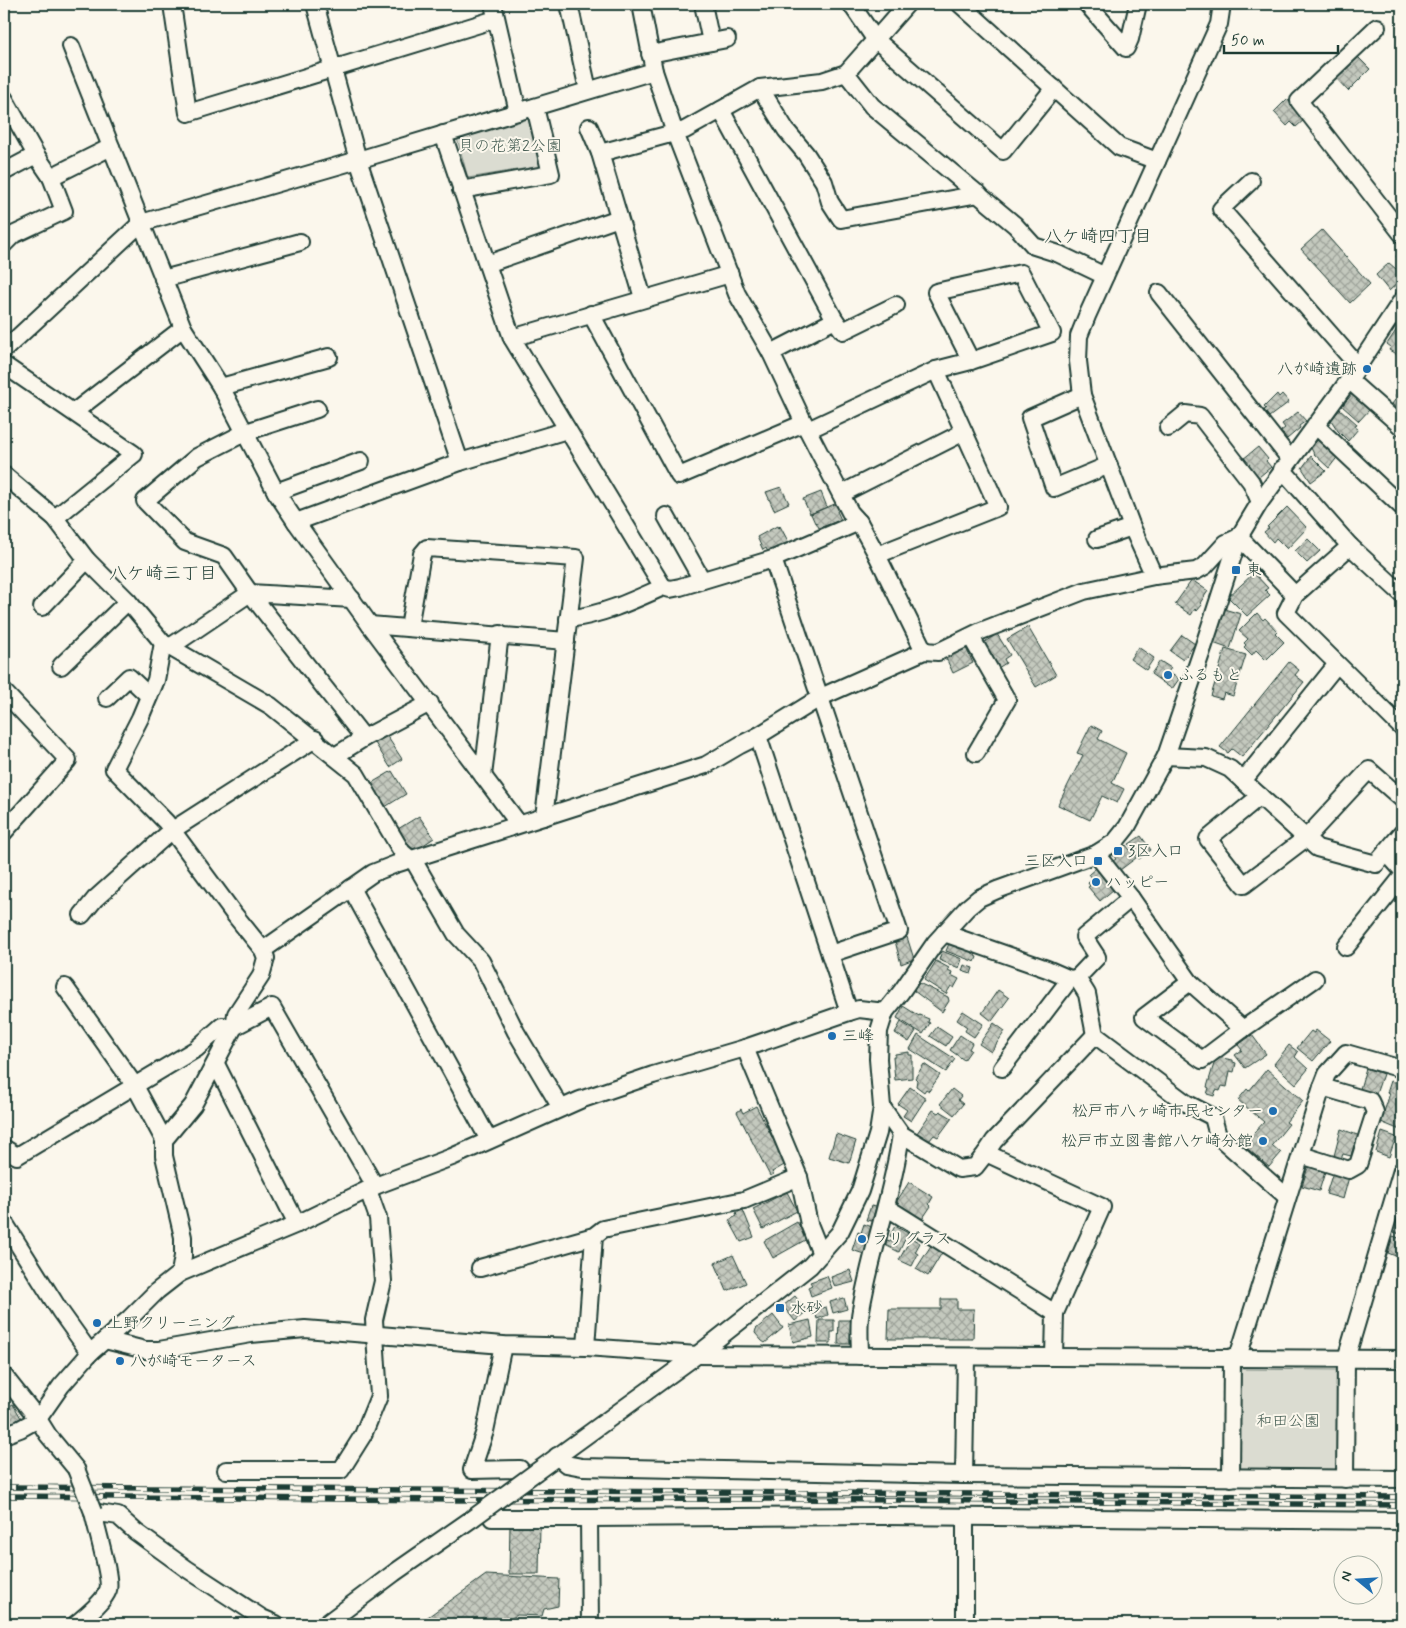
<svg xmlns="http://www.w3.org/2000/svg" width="1406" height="1628" font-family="Mynerve,'Klee One',sans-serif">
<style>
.green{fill:#dbdcd1;stroke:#7d8c82}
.building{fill:url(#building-cross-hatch);stroke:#1f3d34}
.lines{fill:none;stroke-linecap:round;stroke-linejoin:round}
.minor-casing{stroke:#1f3d34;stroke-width:20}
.minor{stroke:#fbf7ec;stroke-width:16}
.rail-casing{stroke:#1f3d34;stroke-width:5.5}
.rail{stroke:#fbf7ec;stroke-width:4;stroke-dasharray:11;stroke-linecap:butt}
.minor-bridge-casing{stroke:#1f3d34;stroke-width:20;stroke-linecap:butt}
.minor-bridge{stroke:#fbf7ec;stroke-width:16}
.poi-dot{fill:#1f6fb2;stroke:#fbf7ec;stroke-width:2}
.labels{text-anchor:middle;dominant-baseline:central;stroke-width:4;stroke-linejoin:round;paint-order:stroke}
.park-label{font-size:16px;fill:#455d53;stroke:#fbf7ec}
.poi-label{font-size:16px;fill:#1f3d34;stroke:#fbf7ec;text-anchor:start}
.neighbourhood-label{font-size:18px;fill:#1f3d34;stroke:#fbf7ec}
</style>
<defs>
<pattern id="building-cross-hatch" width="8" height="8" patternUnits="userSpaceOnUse" patternTransform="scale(1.25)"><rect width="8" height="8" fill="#c4c9be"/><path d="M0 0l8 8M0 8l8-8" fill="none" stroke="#9fa49b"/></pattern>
</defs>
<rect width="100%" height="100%" fill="#fbf7ec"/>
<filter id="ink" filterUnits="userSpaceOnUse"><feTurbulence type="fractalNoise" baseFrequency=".02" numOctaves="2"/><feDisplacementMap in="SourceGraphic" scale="10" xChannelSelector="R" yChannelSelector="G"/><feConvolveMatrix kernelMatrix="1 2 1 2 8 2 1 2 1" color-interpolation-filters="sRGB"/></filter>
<g filter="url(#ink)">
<!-- green -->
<g class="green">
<polygon points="527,115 541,166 468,178 457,138"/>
<polygon points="1238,1369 1340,1370 1340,1466 1336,1473 1244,1473 1236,1465"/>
</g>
<!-- building -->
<g class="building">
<polygon points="1358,57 1370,69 1348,91 1336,78"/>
<polygon points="1287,99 1305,119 1296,127 1291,122 1287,126 1274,112"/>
<polygon points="1322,230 1370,284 1350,303 1301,249"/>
<polygon points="1402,251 1402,264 1396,256"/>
<polygon points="1389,263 1402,274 1402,279 1389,291 1376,275"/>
<polygon points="1397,329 1402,332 1402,350 1399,356 1389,350 1391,347 1387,344"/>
<polygon points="1402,387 1402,403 1395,396"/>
<polygon points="1353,393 1370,409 1359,421 1342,406"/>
<polygon points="1277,394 1279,397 1282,394 1289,402 1269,417 1264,410 1266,409 1264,407"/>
<polygon points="1395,400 1402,406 1402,413 1392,404"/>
<polygon points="1340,409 1357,424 1355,427 1358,429 1348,441 1338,431 1331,420"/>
<polygon points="1298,412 1306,421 1299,426 1300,428 1287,439 1281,431 1285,428 1282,424"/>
<polygon points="1318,439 1339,455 1329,468 1314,454 1311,448"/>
<polygon points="1258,447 1268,459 1266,461 1271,467 1259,477 1243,459"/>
<polygon points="1311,456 1326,471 1311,482 1302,468"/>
<polygon points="781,487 789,503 774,510 766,492"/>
<polygon points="821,492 827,507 810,514 803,499"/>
<polygon points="837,503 840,510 837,511 841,520 819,528 816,522 815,523 811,514"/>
<polygon points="1287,507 1307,528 1287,549 1276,538 1273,542 1264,532 1269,528 1267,527"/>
<polygon points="777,526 778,528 780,526 789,543 768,552 766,548 763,550 757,537"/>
<polygon points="1308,539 1320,551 1307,563 1295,551"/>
<polygon points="1254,573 1268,588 1265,590 1270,595 1247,616 1228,597"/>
<polygon points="1192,580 1208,591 1200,603 1202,605 1197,611 1195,609 1191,615 1175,604"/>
<polygon points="1224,609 1241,614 1230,649 1213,643"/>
<polygon points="1257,613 1263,620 1265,618 1277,631 1275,633 1284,642 1266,660 1256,650 1252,655 1244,647 1246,645 1244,643 1248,639 1239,631"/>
<polygon points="1028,627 1056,675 1036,687 1007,639"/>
<polygon points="997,634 1010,655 1004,659 1006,663 998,668 983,643"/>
<polygon points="1182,635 1195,644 1183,660 1170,651"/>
<polygon points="1138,647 1154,658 1146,670 1130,659"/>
<polygon points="966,648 973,663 953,673 946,658"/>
<polygon points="1225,649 1246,655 1233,696 1224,693 1222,699 1211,696"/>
<polygon points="1160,661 1171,668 1168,672 1179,679 1172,689 1151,674"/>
<polygon points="1289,662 1299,670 1295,675 1304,682 1242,757 1232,749 1228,753 1220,747"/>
<polygon points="1091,725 1102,731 1098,739 1126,753 1112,783 1124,789 1117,803 1102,796 1090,820 1058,805 1083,755 1077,753"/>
<polygon points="387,736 402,759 390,767 375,743"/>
<polygon points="392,771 406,794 385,807 370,784"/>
<polygon points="419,816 434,838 413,852 398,829"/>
<polygon points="1141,836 1151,850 1139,859 1129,844"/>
<polygon points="1126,845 1136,858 1120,870 1113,861 1116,859 1113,855"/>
<polygon points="1096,868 1114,889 1100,901 1088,887 1090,886 1088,883 1093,879 1089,874"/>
<polygon points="907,937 914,959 901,964 895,941"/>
<polygon points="950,941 977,951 975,956 977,957 975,962 946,951"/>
<polygon points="942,951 962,959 959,968 939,960"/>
<polygon points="936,961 949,968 948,970 952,972 951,975 959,979 954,988 951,986 946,994 924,980"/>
<polygon points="964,965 973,968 971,974 962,971"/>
<polygon points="919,983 948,997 949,1001 942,1012 914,991"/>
<polygon points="998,990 1009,998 992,1021 982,1013"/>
<polygon points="903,1006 919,1016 919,1015 929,1019 928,1022 930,1023 923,1034 897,1018"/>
<polygon points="963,1011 983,1024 974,1037 965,1031 967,1027 957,1020"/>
<polygon points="901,1022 916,1031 909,1042 895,1033"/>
<polygon points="994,1023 1005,1031 991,1052 979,1044"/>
<polygon points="937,1027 952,1037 946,1046 930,1036"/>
<polygon points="1316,1030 1330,1041 1313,1061 1297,1048 1311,1031 1314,1033"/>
<polygon points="918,1035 955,1059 946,1072 910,1049"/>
<polygon points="960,1035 972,1043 969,1049 971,1050 964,1060 950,1050"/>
<polygon points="1252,1035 1266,1054 1245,1068 1235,1055 1242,1050 1238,1045"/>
<polygon points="1289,1045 1298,1052 1295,1057 1308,1069 1296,1084 1274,1064"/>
<polygon points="909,1052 909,1055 912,1055 912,1078 895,1080 893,1057 895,1057 895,1054"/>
<polygon points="1216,1057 1233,1060 1233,1062 1236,1063 1234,1072 1230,1071 1227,1087 1222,1086 1220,1091 1216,1090 1214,1096 1207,1094 1209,1088 1207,1087"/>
<polygon points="924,1064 940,1075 929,1091 926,1089 924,1092 916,1086 917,1080 915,1078"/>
<polygon points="1366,1068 1383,1074 1376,1094 1360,1089"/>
<polygon points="1267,1069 1303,1101 1286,1122 1289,1124 1272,1145 1281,1153 1269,1167 1243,1145 1264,1122 1238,1100 1247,1089 1249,1091"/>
<polygon points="1391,1081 1402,1085 1402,1121 1400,1130 1381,1122 1390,1093 1387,1093"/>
<polygon points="910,1087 926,1098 911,1121 903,1116 907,1110 898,1104"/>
<polygon points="952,1089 961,1096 958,1100 963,1104 954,1115 940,1104"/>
<polygon points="756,1106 786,1164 772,1172 774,1174 770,1176 737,1112 741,1109 743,1113"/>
<polygon points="933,1110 938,1113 940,1111 952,1118 938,1137 934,1135 929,1141 917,1133"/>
<polygon points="1341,1129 1360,1136 1356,1146 1354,1145 1351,1156 1343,1154 1341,1159 1334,1156"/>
<polygon points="1382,1132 1396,1137 1389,1157 1376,1152"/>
<polygon points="836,1134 856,1141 849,1163 829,1157"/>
<polygon points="1309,1164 1326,1169 1319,1191 1302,1186"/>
<polygon points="1333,1172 1349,1177 1343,1199 1326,1194"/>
<polygon points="909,1182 933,1197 929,1204 931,1206 921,1221 898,1206 897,1201"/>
<polygon points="787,1192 797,1211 763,1229 753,1209"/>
<polygon points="871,1206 876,1207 872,1221 866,1220"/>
<polygon points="743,1210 754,1237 741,1242 729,1220 737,1216 736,1213"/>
<polygon points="1397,1220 1402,1222 1402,1237 1400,1237 1401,1234 1393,1232"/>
<polygon points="797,1222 807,1239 773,1258 764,1241"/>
<polygon points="864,1224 872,1227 864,1254 852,1250 858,1232 861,1233"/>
<polygon points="895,1226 908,1233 899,1252 885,1245 887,1240 893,1242 894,1238 890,1236"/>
<polygon points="1393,1236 1402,1239 1402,1256 1398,1255 1398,1257 1388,1253"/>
<polygon points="911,1238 920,1243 915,1252 918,1254 912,1266 899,1260"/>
<polygon points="932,1244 943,1251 928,1276 916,1269"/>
<polygon points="733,1255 746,1283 727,1291 715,1263"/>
<polygon points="850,1270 854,1282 835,1287 831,1277"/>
<polygon points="827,1276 832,1288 811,1296 808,1287 812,1285 810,1282"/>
<polygon points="795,1296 807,1311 795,1321 783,1306"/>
<polygon points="844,1298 847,1309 833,1313 830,1302"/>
<polygon points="941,1299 957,1299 957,1309 974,1309 973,1339 888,1339 889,1309 941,1309"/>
<polygon points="819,1301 821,1308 826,1307 828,1315 817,1319 812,1303"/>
<polygon points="773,1315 783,1328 765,1343 762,1341 755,1333 756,1329"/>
<polygon points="810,1320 813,1337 793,1342 789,1325"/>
<polygon points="819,1320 834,1320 834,1332 831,1332 831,1343 818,1343"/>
<polygon points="839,1320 851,1320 850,1344 838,1344"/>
<polygon points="13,1404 21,1418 20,1420 10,1426 9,1424 8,1425 4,1417 4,1409"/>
<polygon points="510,1524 540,1524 539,1574 509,1574"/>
<polygon points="486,1575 559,1579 558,1606 544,1609 542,1616 517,1615 503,1624 418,1624"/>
</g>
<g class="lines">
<defs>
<g id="minor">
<polyline points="172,4 188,113 496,19"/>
<polyline points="315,4 358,160 460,462"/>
<polyline points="493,4 518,112"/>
<polyline points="569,4 588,90"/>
<polyline points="641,4 654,71 675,133 737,294 771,353 804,423 850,512 859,522 877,555 924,651"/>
<polyline points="703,4 711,42"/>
<polyline points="851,4 875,39 1003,151 1054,88"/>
<polyline points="960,4 1119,147 1157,161"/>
<polyline points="1087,4 1126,48 1130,39 1138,4"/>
<polyline points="1377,27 1299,101 1402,234"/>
<polyline points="71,46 183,328 221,387 276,492 296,522 370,625 519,824"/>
<polyline points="650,54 727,39"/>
<polyline points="846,73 872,106 1015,225 1034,246 1059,254 1105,276"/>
<polyline points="760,88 786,130 806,154 824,182 830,202 841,219 979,194"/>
<polyline points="4,98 36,155 51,177"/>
<polyline points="721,110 835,320 843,331 896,305"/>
<polyline points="589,127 600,153 643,298"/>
<polyline points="443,134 512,338 663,587"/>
<polyline points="600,153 685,130 760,88 822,81 846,73 907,4"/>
<polyline points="4,172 36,155"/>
<polyline points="1251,181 1221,209 1358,366"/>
<polyline points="461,190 551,174 535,107"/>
<polyline points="4,244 13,235 64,211 51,177 111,147"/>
<polyline points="487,264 619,218"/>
<polyline points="163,279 300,242"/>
<polyline points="1159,293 1290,459"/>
<polyline points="591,314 679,476 804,423"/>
<polyline points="512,338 730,274"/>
<polyline points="4,350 141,223 358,160 654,71"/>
<polyline points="771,353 835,320"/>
<polyline points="4,365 134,454 55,518"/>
<polyline points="1349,380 1402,427"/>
<polyline points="221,387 329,357"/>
<polyline points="1082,395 1030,418 1054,488 1109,465"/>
<polyline points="317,409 246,432 197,457 145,501 185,542 224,556 250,593 364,738"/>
<polyline points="74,412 183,328"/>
<polyline points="1315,425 1402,507"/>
<polyline points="1168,428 1185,414 1200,416 1251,482 1260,502"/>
<polyline points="808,430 936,370 971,361 1052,333 1021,273 936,292 971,361"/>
<polyline points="1282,469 1350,546 1402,594"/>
<polyline points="4,475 55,518 87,560 128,601 163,643 271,706 356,774 402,852 415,863 456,934 481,961 516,1032 561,1108"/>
<polyline points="276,492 361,461"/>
<polyline points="841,494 964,432"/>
<polyline points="666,516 702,580"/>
<polyline points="296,522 460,462 567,430"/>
<polyline points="1097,539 1132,527"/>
<polyline points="1350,546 1295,595 1286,613 1402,728"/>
<polyline points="877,555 998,507 936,370"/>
<polyline points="773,559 899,931 830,954"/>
<polyline points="1154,576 1132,527 1082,395 1078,361 1079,336 1087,316 1219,24 1222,4"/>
<polyline points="42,607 87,560"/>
<path d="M568,619C602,615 632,601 663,587L670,589L680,587L773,559L859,522"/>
<polyline points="370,625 566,641"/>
<polyline points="409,627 422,554 427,548 576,558 544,817"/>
<polyline points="971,637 1007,700 976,753"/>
<polyline points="163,643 156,680 140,718 114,769 166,822 234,914 263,950 266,958 261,976 236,1014 234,1027 193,1105 164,1140"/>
<polyline points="170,647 250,593 352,599"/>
<polyline points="61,666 128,601"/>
<polyline points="4,692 68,760 4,832"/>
<polyline points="107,698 129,677 149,696"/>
<polyline points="335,756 364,738 430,703"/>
<polyline points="1166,756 1206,758 1230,769 1317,848 1376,864 1402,833"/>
<polyline points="483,776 500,634"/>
<polyline points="1243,781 1337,664"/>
<polyline points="1260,796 1208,839 1244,885 1306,838 1369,770 1402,799"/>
<polyline points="1386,852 1402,870"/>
<polyline points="1096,854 1131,898 1190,982 1243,1029"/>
<polyline points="351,888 489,1140"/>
<polyline points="82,915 95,899 171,831 315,739"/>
<polyline points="944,933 1047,969 1070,979 1077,978 1087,994 1095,1035 1186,1103 1213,1117 1218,1136 1287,1197"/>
<polyline points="1346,947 1402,877"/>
<polyline points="263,950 373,873 396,864 706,765 740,745 758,736"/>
<polyline points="1077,978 1097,957 1084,937 1131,898"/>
<polyline points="1190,982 1144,1017 1202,1060 1243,1029 1315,979"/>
<polyline points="849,1012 758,736 821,697 924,651 938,652 981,631 1084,591 1154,576 1196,571 1205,566 1226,543 1239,537 1295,595"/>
<polyline points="745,1048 799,1177 809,1224 821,1254"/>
<polyline points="216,1064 297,1224"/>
<polyline points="1002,1068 1070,979"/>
<polyline points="901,1134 959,1169 975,1167 986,1153 1102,1207 1055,1313"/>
<polyline points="4,1148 17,1156 196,1049 222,1026 234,1027 272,1007 375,1186"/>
<polyline points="986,1153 994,1141 1095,1035"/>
<polyline points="1301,1155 1349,1170 1358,1165 1375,1112 1370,1101 1322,1087"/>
<polyline points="886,1207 1055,1313 1054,1357"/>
<polyline points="4,1222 60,1311 90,1353"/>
<polyline points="480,1268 594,1236 603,1229 744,1200 799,1177"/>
<polyline points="180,1273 297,1224 375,1186 452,1157 580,1100 653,1075 745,1048 849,1012 859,1009 885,1012"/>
<polyline points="105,1340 145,1350 159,1350 251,1334 305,1329 503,1345 586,1347 697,1355 1402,1359"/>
<polyline points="503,1345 485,1431 472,1470 520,1469 526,1479"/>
<polyline points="586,1347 594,1236"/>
<path d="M860,1356C860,1341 858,1324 861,1310C871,1250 893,1194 901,1134L882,1107"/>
<polyline points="1238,1357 1322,1087 1327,1074 1346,1053 1402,1069"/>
<polyline points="4,1376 38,1419 61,1386 90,1353 130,1318 157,1291 180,1273 183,1256 183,1237 164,1156 164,1140 135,1086 65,987"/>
<polyline points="4,1435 20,1429 38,1419 48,1435 76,1469"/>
<polyline points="557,1456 566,1464 582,1467 964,1475 966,1357"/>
<polyline points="226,1470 341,1470 363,1435 379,1396 374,1320 383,1281 378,1218 368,1190"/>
<polyline points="536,1472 697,1355 810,1266 840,1232 860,1191 878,1133 882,1107 878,1059 879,1031 885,1012 901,992 935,943 967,908 979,898 997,890 1096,854 1115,842 1127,827 1166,756 1204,645 1239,537 1260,502 1349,380 1402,300"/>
<polyline points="964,1475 1402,1479"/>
<polyline points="1231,1478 1232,1357"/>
<polyline points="1345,1479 1346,1359 1402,1170"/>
<polyline points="486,1508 492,1518 589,1518 590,1624"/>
<polyline points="589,1518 883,1516 1402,1521"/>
<path d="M76,1624C86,1615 103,1603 108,1590C112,1580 96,1527 93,1512L118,1516L136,1532L187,1569L262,1618L276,1624"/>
<polyline points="326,1624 394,1573 473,1518"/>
<polyline points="965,1624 965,1517"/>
</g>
</defs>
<!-- minor casing -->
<use href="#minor" class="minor-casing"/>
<!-- minor -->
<use href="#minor" class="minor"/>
<defs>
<g id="rail">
<path d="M4,1487C470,1491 936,1493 1402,1497"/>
<polyline points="4,1496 453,1500 794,1499 1402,1505"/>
</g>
</defs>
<!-- rail casing -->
<use href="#rail" class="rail-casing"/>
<!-- rail -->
<use href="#rail" class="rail"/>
<defs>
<g id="minor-bridge">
<polyline points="76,1469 93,1512"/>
<polyline points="473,1518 536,1472"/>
</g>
</defs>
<!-- minor-bridge casing -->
<use href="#minor-bridge" class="minor-bridge-casing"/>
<!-- minor-bridge -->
<use href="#minor-bridge" class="minor-bridge"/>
</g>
</g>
<!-- markers -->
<g class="poi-dot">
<circle cx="1367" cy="369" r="5"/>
<rect x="1231" y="565" width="10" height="10" rx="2.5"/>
<circle cx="1168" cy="675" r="5"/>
<rect x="1113" y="846" width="10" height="10" rx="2.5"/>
<rect x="1093" y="856" width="10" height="10" rx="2.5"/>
<circle cx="1096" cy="882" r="5"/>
<circle cx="832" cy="1036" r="5"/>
<circle cx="1273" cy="1111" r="5"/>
<circle cx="1263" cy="1141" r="5"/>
<circle cx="862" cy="1239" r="5"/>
<rect x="775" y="1303" width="10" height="10" rx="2.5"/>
<circle cx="97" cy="1323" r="5"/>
<circle cx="120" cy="1361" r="5"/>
</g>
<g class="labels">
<!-- park labels -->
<g class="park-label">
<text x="510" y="146">貝の花第2公園</text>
<text x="1288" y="1421">和田公園</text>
</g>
<!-- poi labels -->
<g class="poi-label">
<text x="1357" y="369" text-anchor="end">八が崎遺跡</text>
<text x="1246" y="570">東</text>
<text x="1178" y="675">ふるもと</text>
<text x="1128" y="851">3区入口</text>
<text x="1088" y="861" text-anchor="end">三区入口</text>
<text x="1106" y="882">ハッピー</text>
<text x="842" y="1036">三峰</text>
<text x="1263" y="1111" text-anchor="end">松戸市八ヶ崎市民センター</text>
<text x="1253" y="1141" text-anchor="end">松戸市立図書館八ケ崎分館</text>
<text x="872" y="1239">ラリグラス</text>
<text x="790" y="1308">水砂</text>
<text x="107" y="1323">上野クリーニング</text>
<text x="130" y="1361">八が崎モータース</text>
</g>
<!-- neighbourhood labels -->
<g class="neighbourhood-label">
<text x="1098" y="237">八ケ崎四丁目</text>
<text x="163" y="574">八ケ崎三丁目</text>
</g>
</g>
<!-- margin -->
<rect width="1406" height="1628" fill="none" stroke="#fbf7ec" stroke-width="20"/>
<rect x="10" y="10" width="1386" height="1608" fill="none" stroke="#1f3d34" stroke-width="2" filter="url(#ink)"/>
<!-- north arrow -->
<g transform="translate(1358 1580) rotate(288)"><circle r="24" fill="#fbf7ec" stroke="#a3ada2"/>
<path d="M0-4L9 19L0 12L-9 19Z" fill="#1f6fb2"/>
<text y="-8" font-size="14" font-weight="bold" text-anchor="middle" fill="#1f3d34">N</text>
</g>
<!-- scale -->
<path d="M1224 45v8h114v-8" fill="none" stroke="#1f3d34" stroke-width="2.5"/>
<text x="1231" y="45" font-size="15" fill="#1f3d34" stroke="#fbf7ec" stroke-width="4" paint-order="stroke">50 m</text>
</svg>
